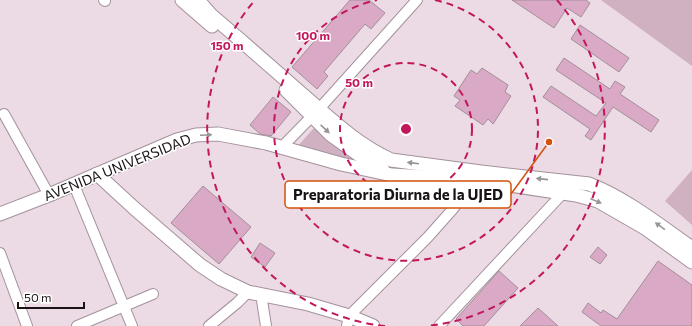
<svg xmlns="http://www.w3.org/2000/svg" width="692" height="326" font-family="Commissioner,sans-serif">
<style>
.green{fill:#cfb1c2}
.building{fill:#daa9c6;stroke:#a1909a}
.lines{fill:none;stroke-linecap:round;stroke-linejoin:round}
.minor-casing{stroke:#a3929c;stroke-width:12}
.tertiary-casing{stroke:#a3929c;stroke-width:15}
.minor{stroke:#fff;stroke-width:10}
.tertiary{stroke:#fff;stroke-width:13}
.oneway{fill:#989596}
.ring{fill:none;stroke:#c2185b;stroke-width:2;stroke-dasharray:7 5}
.labels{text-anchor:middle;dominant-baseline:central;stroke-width:3;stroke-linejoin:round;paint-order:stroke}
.street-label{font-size:14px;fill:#191316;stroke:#fff}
.centre{fill:#c2185b;stroke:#fff;stroke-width:2}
.ring-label{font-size:12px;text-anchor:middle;font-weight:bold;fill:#c2185b;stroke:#fff;stroke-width:3;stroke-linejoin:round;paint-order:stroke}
.leader{fill:none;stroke:#d3520d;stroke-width:1.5}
.callout-dot{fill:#d3520d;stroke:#fff;stroke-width:1.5}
.callout{fill:#fff;stroke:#d3520d;stroke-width:1.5}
.callout-label{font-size:15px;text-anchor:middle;font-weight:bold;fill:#191316}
</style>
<rect width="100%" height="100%" fill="#ecdae4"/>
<!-- green -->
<g class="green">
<polygon points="601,0 692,0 692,66"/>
<polygon points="314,128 334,144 358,161 296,148"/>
<polygon points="692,170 692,225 665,201"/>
</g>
<!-- building -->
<g class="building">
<polygon points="350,0 369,0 385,13 371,29 365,24 324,72 328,76 317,89 292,67"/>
<polygon points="512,0 586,0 590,3 581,17 567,8 554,28"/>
<polygon points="580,25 629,58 619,72 571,39"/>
<polygon points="564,58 610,89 615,81 625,87 620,94 659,120 651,132 613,107 591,140 585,136 590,129 543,97 551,86 596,116 606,103 556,70"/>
<polygon points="482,68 508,85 505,92 511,96 493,124 488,119 483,125 455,106 460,100 454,96 471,70 477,74"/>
<polygon points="273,97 291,112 271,136 260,134 250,125"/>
<polygon points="203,186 251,227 219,264 171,223"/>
<polygon points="260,243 275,253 265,267 251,257"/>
<polygon points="598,247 607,255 600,264 590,257"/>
<polygon points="658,261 692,285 692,326 601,326 582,312 588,303 601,313 603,310 617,319"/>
<polygon points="499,271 518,288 484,326 463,326 456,319"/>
<polygon points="538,308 558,326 520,326"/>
</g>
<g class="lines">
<defs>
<g id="minor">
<polyline points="104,0 105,1"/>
<polyline points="4,114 49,195"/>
<polyline points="282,147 319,109 417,0"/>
<polyline points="74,185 132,326"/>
<polyline points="0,253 27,326"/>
<polyline points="261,294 266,326"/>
<polyline points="77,326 153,294"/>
<polyline points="209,326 237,303 248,292"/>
<polyline points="347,326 349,316 428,237 452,210 476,180"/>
<polyline points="439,326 563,193"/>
</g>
<g id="tertiary">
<polyline points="182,0 212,26"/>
<path d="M198,0L211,15C242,41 272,68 303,95C332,120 355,143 391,160L481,172L589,184C627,199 659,225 692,248"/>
<polyline points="286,90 331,135 362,157 383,170"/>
<polyline points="97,174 134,208 200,265 221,279 248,292 308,304 349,316 373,326"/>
<polyline points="0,214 49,195 177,140 196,135 218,134 266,143 341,164 392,175 476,180 576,195 598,201 645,228 692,262"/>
</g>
</defs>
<!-- minor casing -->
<use href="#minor" class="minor-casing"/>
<!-- tertiary casing -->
<use href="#tertiary" class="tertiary-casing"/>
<!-- minor -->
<use href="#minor" class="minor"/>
<!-- tertiary -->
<use href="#tertiary" class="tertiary"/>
</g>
<!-- one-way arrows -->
<defs><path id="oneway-solid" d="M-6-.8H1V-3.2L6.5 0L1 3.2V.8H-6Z"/></defs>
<g class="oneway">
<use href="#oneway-solid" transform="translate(325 129) rotate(43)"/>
<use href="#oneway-solid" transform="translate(206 135) rotate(-2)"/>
<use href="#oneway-solid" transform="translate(413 163) rotate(-173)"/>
<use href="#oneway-solid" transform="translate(542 179) rotate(-174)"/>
<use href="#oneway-solid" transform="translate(596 201) rotate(22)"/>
<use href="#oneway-solid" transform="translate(660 226) rotate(-144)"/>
</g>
<!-- distance rings -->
<g class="ring">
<circle cx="406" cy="129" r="66"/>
<path d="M435 0A132 132 0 1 1 377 0"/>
<path d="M385 326A198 198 0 0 1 255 0M557 0A198 198 0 0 1 427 326"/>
</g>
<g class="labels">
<!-- street labels -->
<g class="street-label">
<text transform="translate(117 167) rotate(-22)">AVENIDA UNIVERSIDAD</text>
</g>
</g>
<circle cx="406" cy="129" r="6" class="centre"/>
<g class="ring-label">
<text x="313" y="40">100 m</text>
<text x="227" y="50">150 m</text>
<text x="359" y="87">50 m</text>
</g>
<!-- callouts -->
<path class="leader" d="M549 142L511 194"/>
<circle class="callout-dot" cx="549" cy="142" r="4"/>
<rect class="callout" x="285" y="181" width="226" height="27" rx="4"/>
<g class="callout-label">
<text x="398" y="200">Preparatoria Diurna de la UJED</text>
</g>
<!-- scale -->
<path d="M18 302v6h66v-6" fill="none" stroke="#191316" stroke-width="2"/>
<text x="24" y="302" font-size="12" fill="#191316" stroke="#ffffff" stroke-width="3" paint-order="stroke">50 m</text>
</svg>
